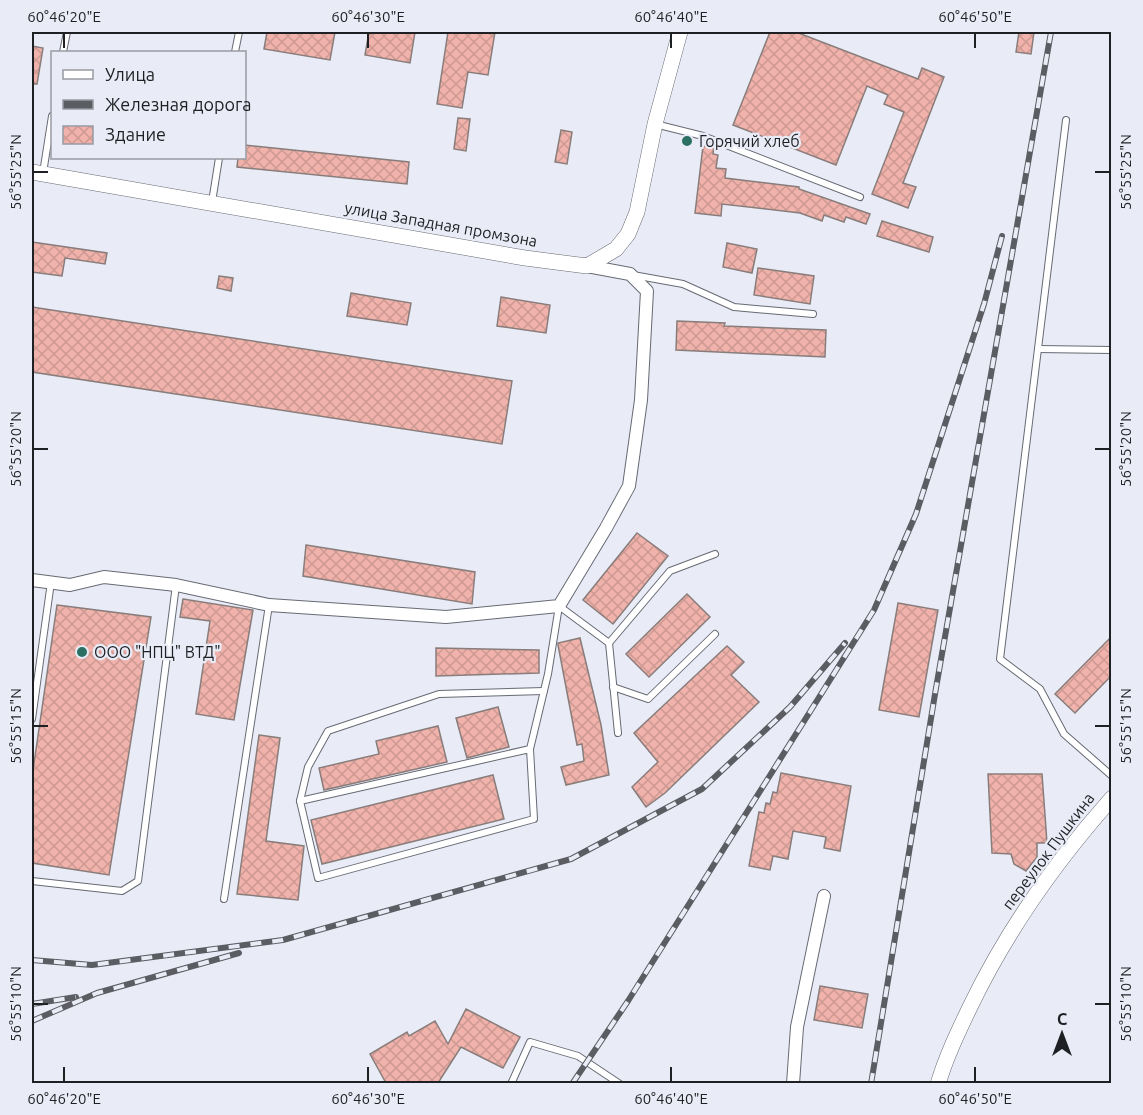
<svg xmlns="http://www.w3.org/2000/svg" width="1143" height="1115" font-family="Ubuntu,sans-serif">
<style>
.building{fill:url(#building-cross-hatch);stroke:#897d7b;stroke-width:1.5}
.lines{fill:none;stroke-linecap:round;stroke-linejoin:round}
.service-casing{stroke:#676a73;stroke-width:8}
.minor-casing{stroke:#676a73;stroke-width:14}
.tertiary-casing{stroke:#676a73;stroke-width:16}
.service{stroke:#fff;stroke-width:6}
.minor{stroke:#fff;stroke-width:12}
.tertiary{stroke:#fff;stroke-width:15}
.rail-casing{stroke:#5b5d62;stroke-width:6}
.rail{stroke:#e9ecf7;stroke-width:4;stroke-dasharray:11;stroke-linecap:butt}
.ticks{fill:none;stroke:#1f2023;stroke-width:2}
.poi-dot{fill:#2b7062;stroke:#e9ecf7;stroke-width:2}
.labels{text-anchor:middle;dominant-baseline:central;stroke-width:4.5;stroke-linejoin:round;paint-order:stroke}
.poi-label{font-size:16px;fill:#1f2023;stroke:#e9ecf7;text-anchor:start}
.street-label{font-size:16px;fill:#1f2023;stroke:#e9ecf7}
.neatline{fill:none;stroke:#1f2023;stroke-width:2}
.ticks-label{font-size:15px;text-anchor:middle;fill:#1f2023}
</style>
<defs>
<pattern id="building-cross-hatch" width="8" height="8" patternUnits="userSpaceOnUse" patternTransform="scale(1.5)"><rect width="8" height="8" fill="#f0b2ab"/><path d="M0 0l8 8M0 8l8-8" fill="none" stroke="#cd9993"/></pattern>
</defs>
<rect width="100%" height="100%" fill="#e9ecf7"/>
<!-- building -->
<g class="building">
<polygon points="267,32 335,32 330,60 264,49"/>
<polygon points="369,32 415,32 410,63 365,55"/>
<polygon points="448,32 495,32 488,75 468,72 462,108 437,104"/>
<polygon points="770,32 796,32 918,79 922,68 944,77 903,183 916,187 908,208 872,194 904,112 884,104 888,95 867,86 836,165 733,125"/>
<polygon points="1019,32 1034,32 1031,54 1016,52"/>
<polygon points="32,46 43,48 37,84 32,84"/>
<polygon points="458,118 470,119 466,151 454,149"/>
<polygon points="561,130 572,132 567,164 555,162"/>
<polygon points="244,145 409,162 407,184 237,167 238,158 244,158"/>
<polygon points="703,146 714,147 713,154 718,155 716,168 726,169 725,178 799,187 799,189 870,214 866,224 846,217 844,222 824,215 822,221 800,213 722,204 721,216 695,213"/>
<polygon points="882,221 933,237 929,252 877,236"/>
<polygon points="32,242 107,253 105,264 65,258 62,276 32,272"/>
<polygon points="727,243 757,249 752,273 723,267"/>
<polygon points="758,268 814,276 810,304 754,295"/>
<polygon points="219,276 233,278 231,291 217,288"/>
<polygon points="351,293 411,303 407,325 347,316"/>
<polygon points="501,297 550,305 546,333 497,326"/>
<polygon points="32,307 512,381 502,444 32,372"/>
<polygon points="677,321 725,323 724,326 826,330 825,357 676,350"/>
<polygon points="637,533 668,556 613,624 583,600"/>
<polygon points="306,545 475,572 472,604 303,576"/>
<polygon points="687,594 710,617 649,677 626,654"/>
<polygon points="183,599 253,610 234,720 196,714 210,621 180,617"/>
<polygon points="898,603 938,610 919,717 879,710"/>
<polygon points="57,605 151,617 109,875 32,863 32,777"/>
<polygon points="1112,636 1112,675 1075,713 1055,694"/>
<polygon points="580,638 601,725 609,775 566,785 561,767 584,761 582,744 577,745 558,645 558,643"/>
<polygon points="727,646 744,662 731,675 759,702 665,793 646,807 632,787 658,762 634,733"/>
<polygon points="436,648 539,650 539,673 436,676"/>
<polygon points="498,707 509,747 467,758 456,718"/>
<polygon points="438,726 447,762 324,790 319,768 379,754 376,741"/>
<polygon points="259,735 280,738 266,841 304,846 298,900 237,894"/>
<polygon points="781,773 851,786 840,851 824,848 826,837 793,831 788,859 773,856 770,870 749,866 759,812 764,813 766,803 770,804 773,792 777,793"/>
<polygon points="988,774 1042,774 1047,843 1037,843 1037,857 1026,871 1014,864 1011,854 992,853"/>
<polygon points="493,775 504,819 322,864 311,820"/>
<polygon points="820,986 868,994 862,1028 814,1020"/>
<polygon points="466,1009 520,1037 503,1068 461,1047 438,1083 386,1083 370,1054 407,1032 409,1036 435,1021 448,1044"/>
</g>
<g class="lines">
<defs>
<g id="service">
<polyline points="63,52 67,32"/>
<polyline points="235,52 239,32"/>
<polyline points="1066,120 1000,659 1040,689 1064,734 1112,776"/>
<polyline points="655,124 703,136 860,197"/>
<polyline points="43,173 52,116"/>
<polyline points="212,202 219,158"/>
<polyline points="633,275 683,284 734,307 813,314"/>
<polyline points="1038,349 1112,350"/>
<polyline points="609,643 670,571 715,554"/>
<polyline points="613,687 648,699 715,634"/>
<polyline points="32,719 51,582"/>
<polyline points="530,749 300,801 318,878 534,819 530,749 548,674 559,606 609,643 618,733"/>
<polyline points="300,801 308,767 328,731 439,694 544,691"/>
<polyline points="32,881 122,891 138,881 176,585"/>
<polyline points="224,899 269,605"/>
<polyline points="511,1084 530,1042 578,1056 620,1084"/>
</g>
<g id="minor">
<polyline points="32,580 70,585 104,577 176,585 269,605 446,617 559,606 606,528 629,486 641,400 647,291 630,274 587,266"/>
<polyline points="793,1084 797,1027 824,896"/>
</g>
<g id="tertiary">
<polyline points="32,172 525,258 587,266 616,249 628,234 637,212 655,124 680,32"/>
<path d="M938,1084C946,1057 958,1032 970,1007C1007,930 1055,862 1112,798"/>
</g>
</defs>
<!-- service casing -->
<use href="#service" class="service-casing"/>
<!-- minor casing -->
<use href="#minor" class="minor-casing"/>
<!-- tertiary casing -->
<use href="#tertiary" class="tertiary-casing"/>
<!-- service -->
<use href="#service" class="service"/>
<!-- minor -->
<use href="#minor" class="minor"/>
<!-- tertiary -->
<use href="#tertiary" class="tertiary"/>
<defs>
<g id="rail">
<polyline points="32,960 92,965 283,940 571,859 702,789 790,707 845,643"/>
<polyline points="32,1004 76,997"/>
<polyline points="32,1021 97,993 239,953"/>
<polyline points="572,1084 628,1001 874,610 916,514 984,304 1002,236"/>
<polyline points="871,1084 936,688 1051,32"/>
</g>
</defs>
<!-- rail casing -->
<use href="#rail" class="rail-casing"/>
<!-- rail -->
<use href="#rail" class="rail"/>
</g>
<!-- ticks -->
<path class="ticks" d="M64,33V48M368,33V48M671,33V48M975,33V48M33,172H48M1095,172H1110M33,449H48M1095,449H1110M33,726H48M1095,726H1110M33,1004H48M1095,1004H1110M64,1067V1082M368,1067V1082M671,1067V1082M975,1067V1082"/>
<!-- markers -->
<g class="poi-dot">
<circle cx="687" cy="141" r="6"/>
<circle cx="82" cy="652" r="6"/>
</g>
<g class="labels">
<!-- poi labels -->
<g class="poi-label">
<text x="699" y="141">Горячий хлеб</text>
<text x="94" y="652">ООО "НПЦ" ВТД"</text>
</g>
<!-- street labels -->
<g class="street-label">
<text transform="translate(441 224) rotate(10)">улица Западная промзона</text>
<text transform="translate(1048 851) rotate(-53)">переулок Пушкина</text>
</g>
</g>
<!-- border -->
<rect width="1143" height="1115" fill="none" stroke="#e9ecf7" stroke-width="66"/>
<!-- legend -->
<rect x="51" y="51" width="195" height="108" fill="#e9ecf7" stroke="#989aa2" stroke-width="1.5"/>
<rect x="63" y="70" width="30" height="9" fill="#ffffff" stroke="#989aa2" stroke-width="1.5"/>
<text x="105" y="81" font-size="18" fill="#1f2023">Улица</text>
<rect x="63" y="100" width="30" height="9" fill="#5b5d62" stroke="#989aa2" stroke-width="1.5"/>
<text x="105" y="111" font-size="18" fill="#1f2023">Железная дорога</text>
<rect x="63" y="126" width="30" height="18" fill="url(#building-cross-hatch)" stroke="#989aa2" stroke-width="1.5"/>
<text x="105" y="141" font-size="18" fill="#1f2023">Здание</text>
<!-- north arrow -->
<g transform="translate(1062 1034)" stroke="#e9ecf7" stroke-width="4.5" paint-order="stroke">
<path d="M0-4.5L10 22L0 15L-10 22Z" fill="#1f2023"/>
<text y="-9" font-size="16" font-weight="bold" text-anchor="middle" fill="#1f2023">С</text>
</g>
<rect x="33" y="33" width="1077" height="1049" class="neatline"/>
<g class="ticks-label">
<text x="64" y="22">60°46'20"E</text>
<text x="368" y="22">60°46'30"E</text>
<text x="671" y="22">60°46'40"E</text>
<text x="975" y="22">60°46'50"E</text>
<text transform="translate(16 172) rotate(-90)" y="5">56°55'25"N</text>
<text transform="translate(1126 172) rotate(-90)" y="5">56°55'25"N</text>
<text transform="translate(16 449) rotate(-90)" y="5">56°55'20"N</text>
<text transform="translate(1126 449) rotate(-90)" y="5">56°55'20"N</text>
<text transform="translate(16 726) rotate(-90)" y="5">56°55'15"N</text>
<text transform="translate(1126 726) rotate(-90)" y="5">56°55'15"N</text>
<text transform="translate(16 1004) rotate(-90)" y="5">56°55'10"N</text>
<text transform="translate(1126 1004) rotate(-90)" y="5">56°55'10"N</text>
<text x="64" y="1104">60°46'20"E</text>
<text x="368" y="1104">60°46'30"E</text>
<text x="671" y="1104">60°46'40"E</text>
<text x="975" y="1104">60°46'50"E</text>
</g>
</svg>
